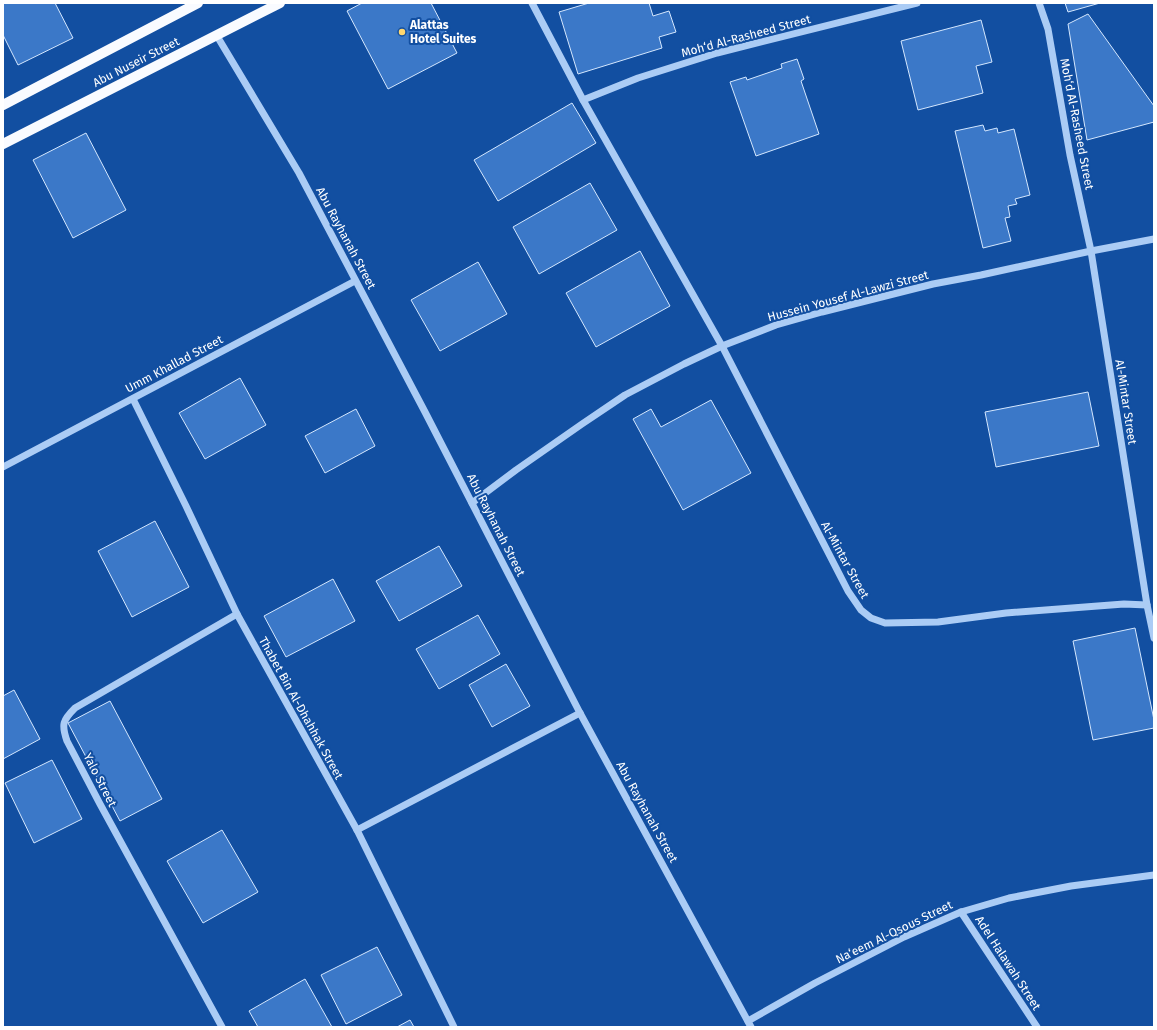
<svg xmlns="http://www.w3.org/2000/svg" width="1157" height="1030" font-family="'Fira Sans',sans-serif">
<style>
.building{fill:#3b78c8;stroke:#d4e7fe}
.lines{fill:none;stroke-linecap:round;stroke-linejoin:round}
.minor{stroke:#abccf5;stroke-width:7}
.major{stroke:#f9fbff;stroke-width:10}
.poi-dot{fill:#ffd76f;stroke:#124fa1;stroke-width:1.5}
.labels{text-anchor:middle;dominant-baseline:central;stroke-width:4;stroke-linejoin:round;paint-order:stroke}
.poi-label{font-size:12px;font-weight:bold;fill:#fff;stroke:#124fa1;text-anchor:start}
.street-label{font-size:12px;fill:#fff;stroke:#124fa1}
</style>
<rect width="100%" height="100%" fill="#124fa1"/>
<!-- building -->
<g class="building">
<polygon points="3,3 55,3 73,38 18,65 3,35"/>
<polygon points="362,3 431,3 457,53 388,89 347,11"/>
<polygon points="589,3 649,3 653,16 669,11 676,32 659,37 662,48 578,74 559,12"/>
<polygon points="1065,3 1100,3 1068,12"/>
<polygon points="1088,14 1154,106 1154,122 1087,140 1068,24"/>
<polygon points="981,20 992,62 976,66 983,93 918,110 901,41"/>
<polygon points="797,59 804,79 801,81 819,134 756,156 730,82 746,77 747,80 782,68 781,64"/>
<polygon points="572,103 596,143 498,201 474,160"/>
<polygon points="983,125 985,131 997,128 998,133 1014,129 1030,195 1015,199 1017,204 1008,206 1010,217 1005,218 1011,241 983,248 955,131"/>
<polygon points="86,133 126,210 73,238 33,160"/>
<polygon points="590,183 617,230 539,274 513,227"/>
<polygon points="640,251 670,306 596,347 566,293"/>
<polygon points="478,262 507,314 440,351 411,300"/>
<polygon points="240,378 266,425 205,459 179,413"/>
<polygon points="1088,392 1099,446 996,467 985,412"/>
<polygon points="711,400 751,473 683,510 633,419 651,409 661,427"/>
<polygon points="356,409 375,446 325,473 305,436"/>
<polygon points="155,521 189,587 132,617 98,551"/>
<polygon points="439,546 462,586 399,621 376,581"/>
<polygon points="333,579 355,621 286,657 264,616"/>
<polygon points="478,615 500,654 439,689 416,649"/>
<polygon points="1135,628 1154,720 1154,728 1093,740 1073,641"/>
<polygon points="506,664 530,706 492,727 469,685"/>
<polygon points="14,690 40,739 3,759 3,696"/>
<polygon points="110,701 162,799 120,821 68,723"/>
<polygon points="52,760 82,819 34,843 5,783"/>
<polygon points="222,830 258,892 203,923 167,861"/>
<polygon points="377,947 402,995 346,1024 321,975"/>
<polygon points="305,979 332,1027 258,1027 249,1011"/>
<polygon points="410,1020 414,1027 397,1027"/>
</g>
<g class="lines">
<!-- minor -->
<g class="minor">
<polyline points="532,3 583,100 722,346 848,591 861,610 871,618 885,623 938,622 1006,613 1124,604 1147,605"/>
<polyline points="1039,3 1048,29 1070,155 1091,251 1147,605 1154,638"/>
<polyline points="217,36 299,173 425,412 580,713 751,1027"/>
<polyline points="583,100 638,78 717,53 917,3"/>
<polyline points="133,399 186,506 237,614 357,830 454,1027"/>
<polyline points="3,467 355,281"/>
<polyline points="472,503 516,470 582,424 625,395 684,364 722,346 776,325 822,312 933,284 981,275 1091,251 1154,239"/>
<polyline points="357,830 580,713"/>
<polyline points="961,912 1037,1027"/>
<polyline points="748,1021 815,983 904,937 961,912 1009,898 1071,886 1154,875"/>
<path d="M222,1027L100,804L67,741C61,724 63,720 75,708L237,614"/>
</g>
<!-- major -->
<g class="major">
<polyline points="3,105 198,3"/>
<polyline points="3,144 280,3"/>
</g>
</g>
<!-- markers -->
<circle class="poi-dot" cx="402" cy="32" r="4"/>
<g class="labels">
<!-- poi labels -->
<g class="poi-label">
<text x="410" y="25">Alattas<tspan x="410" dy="14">Hotel Suites</tspan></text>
</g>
<!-- street labels -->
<g class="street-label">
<text transform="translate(746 36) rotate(-15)">Moh‘d Al-Rasheed Street</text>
<text transform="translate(136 62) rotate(-27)">Abu Nuseir Street</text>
<text transform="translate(1077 124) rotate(79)">Moh‘d Al-Rasheed Street</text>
<text transform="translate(346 238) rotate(62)">Abu Rayhanah Street</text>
<text transform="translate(848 296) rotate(-15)">Hussein Yousef Al-Lawzi Street</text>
<text transform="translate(174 364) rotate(-28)">Umm Khallad Street</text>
<text transform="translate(1126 402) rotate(81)">Al-Mintar Street</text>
<text transform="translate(496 525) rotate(63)">Abu Rayhanah Street</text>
<text transform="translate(845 560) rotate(61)">Al-Mintar Street</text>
<text transform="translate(301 708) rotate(61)">Thabet Bin Al-Dhahhak Street</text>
<text transform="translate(100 780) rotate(63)">Yalo Street</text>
<text transform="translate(647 812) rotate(61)">Abu Rayhanah Street</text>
<text transform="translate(894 932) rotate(-26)">Na‘eem Al-Qsous Street</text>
<text transform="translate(1008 963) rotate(57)">Adel Halawah Street</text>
</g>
</g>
<!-- border -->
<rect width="1157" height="1030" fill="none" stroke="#ffffff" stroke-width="8"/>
</svg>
